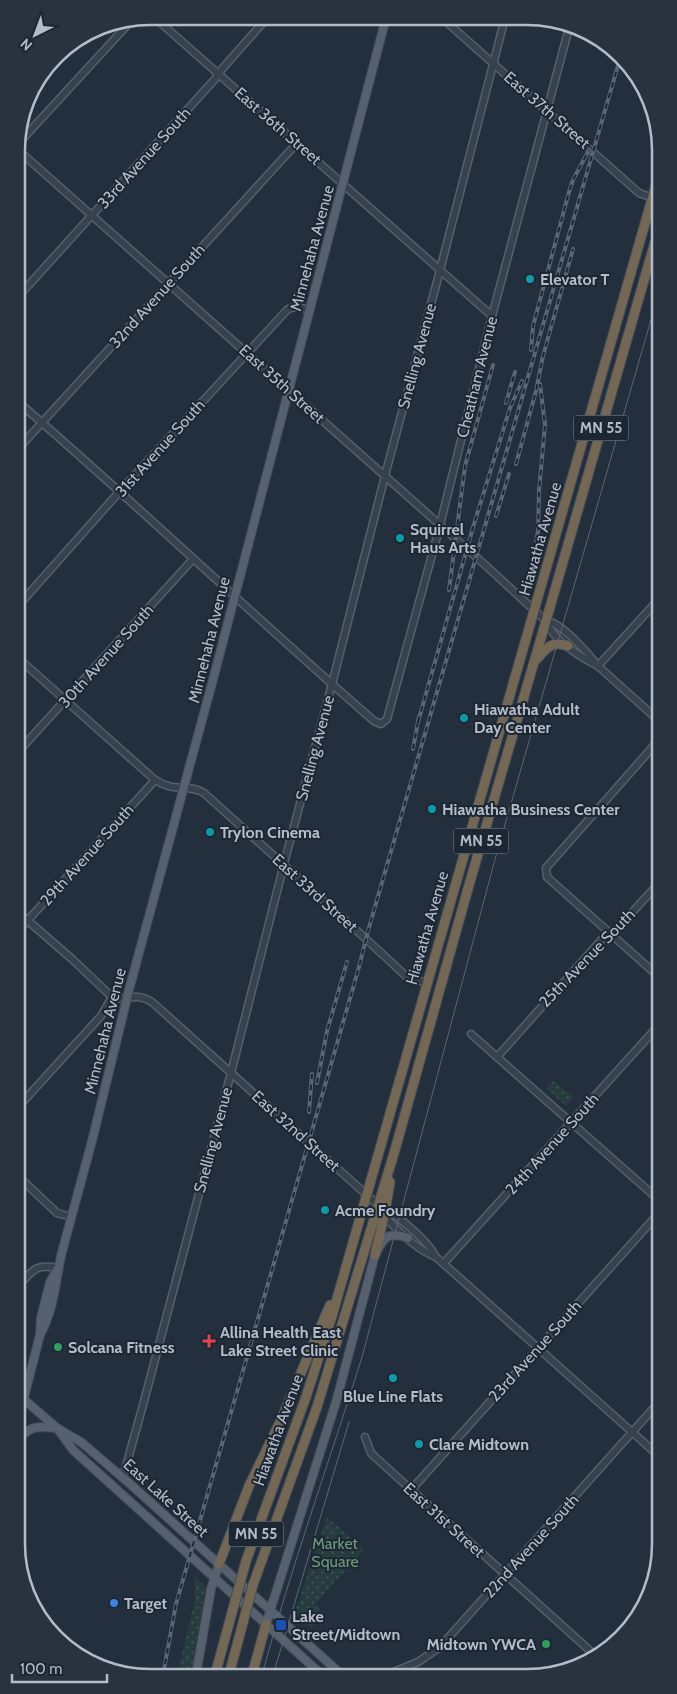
<svg xmlns="http://www.w3.org/2000/svg" width="677" height="1694" font-family="Cabin,sans-serif">
<style>
.green{fill:url(#green-dots)}
.lines{fill:none;stroke-linecap:round;stroke-linejoin:round}
.minor-casing{stroke:#565f6c;stroke-width:9}
.major-casing{stroke:#414a57;stroke-width:10}
.highway-casing{stroke:#434c59;stroke-width:11}
.minor{stroke:#38414e;stroke-width:6}
.major{stroke:#56606e;stroke-width:8}
.highway{stroke:#746855;stroke-width:9}
.tram{stroke:#5a6575;stroke-width:1}
.rail-casing{stroke:#5a6575;stroke-width:4}
.rail{stroke:#1d2633;stroke-width:2;stroke-dasharray:5.5;stroke-linecap:butt}
.highway-bridge-casing{stroke:#434c59;stroke-width:11;stroke-linecap:butt}
.highway-bridge{stroke:#746855;stroke-width:9}
.culture-dot{fill:#0f9aa8;stroke:#1d2633;stroke-width:2}
.health-dot{fill:#e0444e;stroke:#1d2633;stroke-width:2}
.leisure-dot{fill:#2e9e5b;stroke:#1d2633;stroke-width:2}
.shop-dot{fill:#3f7fe0;stroke:#1d2633;stroke-width:2}
.transit-dot{fill:#1a4fb4;stroke:#1d2633;stroke-width:2}
.labels{text-anchor:middle;dominant-baseline:central;stroke-width:4;stroke-linejoin:round;paint-order:stroke}
.shield{fill:#1d2633;stroke:#878f9c;stroke-width:1}
.shield-label{font-size:15px;font-weight:bold;fill:#b4bcc9}
.street-label{font-size:16px;fill:#b4bcc9;stroke:#1d2633}
.poi-label{font-size:16px;font-weight:bold;fill:#b4bcc9;stroke:#1d2633;text-anchor:start}
.park-label{font-size:16px;fill:#6b9a76;stroke:#1d2633}
.rim{fill:none;stroke:#b4bcc9;stroke-width:2.5}
</style>
<defs>
<pattern id="green-dots" width="8" height="8" patternUnits="userSpaceOnUse" patternTransform="scale(1.25)"><rect width="8" height="8" fill="#263c3f"/><path d="M2 2h.1M6 6h.1" fill="none" stroke="#435659" stroke-width="1.8" stroke-linecap="round"/></pattern>
</defs>
<rect width="100%" height="100%" fill="#242f3e"/>
<!-- green -->
<g class="green">
<polygon points="554,1080 573,1097 566,1106 547,1089"/>
<polygon points="327,1517 364,1550 315,1604 324,1614 311,1628 295,1613"/>
<polygon points="196,1577 206,1587 191,1675 177,1675 195,1600 194,1580"/>
</g>
<g class="lines">
<defs>
<g id="minor">
<polyline points="153,16 492,316"/>
<polyline points="442,18 639,193 653,198"/>
<polyline points="17,145 132,20"/>
<path d="M17,149L484,564L546,621C553,640 580,657 598,666"/>
<polyline points="17,298 215,79 222,69 268,17"/>
<path d="M17,401C138,505 253,616 374,721L381,724L387,719L438,533L492,316L569,28"/>
<polyline points="17,450 297,143"/>
<path d="M18,606L120,491L287,310C294,305 302,308 310,310"/>
<path d="M546,621C561,622 589,654 598,666L658,720"/>
<path d="M18,658L155,780C175,793 187,783 204,793L366,939L407,977L427,983"/>
<polyline points="598,666 658,600"/>
<polyline points="658,741 546,868 547,877 659,977"/>
<polyline points="18,752 193,559"/>
<path d="M19,913L72,959L112,997C126,1002 134,991 152,1002L378,1205C380,1208 384,1210 386,1214C388,1220 384,1215 389,1221C402,1235 418,1250 436,1257"/>
<polyline points="19,930 155,780"/>
<polyline points="471,1034 659,1200"/>
<polyline points="497,1057 604,937 617,929 659,883"/>
<polyline points="19,1106 101,1016 112,997"/>
<polyline points="20,1178 57,1213 71,1217"/>
<path d="M385,1212H390L394,1214C409,1227 427,1240 436,1257L660,1457"/>
<polyline points="444,1263 659,1025"/>
<path d="M20,1284C34,1269 36,1264 58,1268"/>
<polyline points="365,1437 371,1453 375,1457 597,1657"/>
<polyline points="123,1477 143,1405 231,1073 286,856 332,684 387,468 438,278 505,18"/>
<polyline points="411,1490 659,1213"/>
<polyline points="613,1644 635,1620"/>
<polyline points="389,1674 418,1662 440,1647 660,1401"/>
</g>
<g id="major">
<path d="M40,1335C55,1307 55,1282 62,1252L92,1141L129,990L214,676L386,18"/>
<polyline points="20,1396 57,1428 73,1450 321,1674"/>
<polyline points="20,1413 40,1335 41,1318 50,1282 57,1270"/>
<polyline points="20,1436 33,1428 42,1427 57,1428 81,1442 129,1483 341,1674"/>
<path d="M266,1624L336,1402L375,1255C384,1237 388,1231 408,1238"/>
<polyline points="196,1675 211,1589 219,1564"/>
</g>
<g id="highway">
<path d="M537,659C546,648 552,640 568,646"/>
<polyline points="375,1255 385,1212 390,1182"/>
<polyline points="306,1397 332,1316 656,185"/>
<polyline points="317,1407 395,1150 469,885 546,621 657,235"/>
<polyline points="219,1564 249,1486 280,1422 330,1305"/>
<polyline points="252,1675 266,1624"/>
</g>
</defs>
<!-- minor casing -->
<use href="#minor" class="minor-casing"/>
<!-- major casing -->
<use href="#major" class="major-casing"/>
<!-- highway casing -->
<use href="#highway" class="highway-casing"/>
<!-- minor -->
<use href="#minor" class="minor"/>
<!-- major -->
<use href="#major" class="major"/>
<!-- highway -->
<use href="#highway" class="highway"/>
<!-- tram -->
<g class="tram">
<path d="M262,1675C291,1567 329,1463 362,1357L497,852L657,299"/>
<polyline points="273,1675 349,1422"/>
</g>
<defs>
<g id="rail">
<polyline points="531,350 533,326 569,192 573,180 589,150"/>
<polyline points="506,403 515,372"/>
<polyline points="516,464 536,391 543,356 573,249"/>
<polyline points="496,516 509,474"/>
<polyline points="536,541 538,532 539,491 545,425 540,384"/>
<polyline points="449,590 465,466 493,365"/>
<polyline points="418,722 474,524 510,408 522,381"/>
<polyline points="413,749 419,716"/>
<polyline points="317,1083 327,1031 347,962"/>
<polyline points="309,1112 312,1074"/>
<polyline points="163,1675 176,1604 359,967 368,931 621,55"/>
</g>
</defs>
<!-- rail casing -->
<use href="#rail" class="rail-casing"/>
<!-- rail -->
<use href="#rail" class="rail"/>
<defs>
<g id="highway-bridge">
<polyline points="215,1675 246,1561 306,1397"/>
<polyline points="229,1675 253,1585 317,1407"/>
</g>
</defs>
<!-- highway-bridge casing -->
<use href="#highway-bridge" class="highway-bridge-casing"/>
<!-- highway-bridge -->
<use href="#highway-bridge" class="highway-bridge"/>
</g>
<!-- markers -->
<g class="culture-dot">
<circle cx="530" cy="279" r="5"/>
<circle cx="400" cy="538" r="5"/>
<circle cx="464" cy="718" r="5"/>
<circle cx="432" cy="809" r="5"/>
<circle cx="210" cy="832" r="5"/>
<circle cx="325" cy="1210" r="5"/>
<circle cx="393" cy="1378" r="5"/>
<circle cx="419" cy="1444" r="5"/>
</g>
<path class="health-dot" d="M206.5 1333.5h5v5h5v5h-5v5h-5v-5h-5v-5h5z"/>
<g class="leisure-dot">
<circle cx="58" cy="1347" r="5"/>
<circle cx="546" cy="1644" r="5"/>
</g>
<circle class="shop-dot" cx="114" cy="1603" r="5"/>
<rect class="transit-dot" x="275" y="1619" width="12" height="12" rx="2.5"/>
<g class="labels">
<!-- shield labels -->
<g class="shield">
<rect x="573.5" y="415.5" width="55" height="25" rx="4"/>
<rect x="453.5" y="828.5" width="55" height="25" rx="4"/>
<rect x="228.5" y="1521.5" width="55" height="25" rx="4"/>
</g>
<g class="shield-label">
<text x="601" y="428">MN 55</text>
<text x="481" y="841">MN 55</text>
<text x="256" y="1534">MN 55</text>
</g>
<!-- street labels -->
<g class="street-label">
<text transform="translate(547 110) rotate(41)">East 37th Street</text>
<text transform="translate(278 126) rotate(41)">East 36th Street</text>
<text transform="translate(144 158) rotate(-48)">33rd Avenue South</text>
<text transform="translate(312 248) rotate(-75)">Minnehaha Avenue</text>
<text transform="translate(157 296) rotate(-48)">32nd Avenue South</text>
<text transform="translate(417 356) rotate(-75)">Snelling Avenue</text>
<text transform="translate(477 377) rotate(-76)">Cheatham Avenue</text>
<text transform="translate(282 384) rotate(42)">East 35th Street</text>
<text transform="translate(160 448) rotate(-48)">31st Avenue South</text>
<text transform="translate(540 539) rotate(-74)">Hiawatha Avenue</text>
<text transform="translate(209 640) rotate(-76)">Minnehaha Avenue</text>
<text transform="translate(106 656) rotate(-48)">30th Avenue South</text>
<text transform="translate(315 748) rotate(-75)">Snelling Avenue</text>
<text transform="translate(87 855) rotate(-48)">29th Avenue South</text>
<text transform="translate(315 893) rotate(42)">East 33rd Street</text>
<text transform="translate(427 928) rotate(-74)">Hiawatha Avenue</text>
<text transform="translate(587 958) rotate(-46)">25th Avenue South</text>
<text transform="translate(105 1031) rotate(-76)">Minnehaha Avenue</text>
<text transform="translate(296 1131) rotate(42)">East 32nd Street</text>
<text transform="translate(213 1140) rotate(-75)">Snelling Avenue</text>
<text transform="translate(552 1144) rotate(-48)">24th Avenue South</text>
<text transform="translate(535 1351) rotate(-48)">23rd Avenue South</text>
<text transform="translate(278 1430) rotate(-70)">Hiawatha Avenue</text>
<text transform="translate(166 1498) rotate(42)">East Lake Street</text>
<text transform="translate(444 1520) rotate(42)">East 31st Street</text>
<text transform="translate(531 1546) rotate(-48)">22nd Avenue South</text>
</g>
<!-- poi labels -->
<g class="poi-label">
<text x="540" y="279">Elevator T</text>
<text x="410" y="529">Squirrel<tspan x="410" dy="18">Haus Arts</tspan></text>
<text x="474" y="709">Hiawatha Adult<tspan x="474" dy="18">Day Center</tspan></text>
<text x="442" y="809">Hiawatha Business Center</text>
<text x="220" y="832">Trylon Cinema</text>
<text x="335" y="1210">Acme Foundry</text>
<text x="220" y="1332">Allina Health East<tspan x="220" dy="18">Lake Street Clinic</tspan></text>
<text x="68" y="1347">Solcana Fitness</text>
<text x="393" y="1396" text-anchor="middle">Blue Line Flats</text>
<text x="429" y="1444">Clare Midtown</text>
<text x="124" y="1603">Target</text>
<text x="292" y="1616">Lake<tspan x="292" dy="18">Street/Midtown</tspan></text>
<text x="536" y="1644" text-anchor="end">Midtown YWCA</text>
</g>
<!-- park labels -->
<g class="park-label">
<text x="335" y="1543">Market<tspan x="335" dy="18">Square</tspan></text>
</g>
</g>
<!-- crop -->
<path d="M0 0H677V1694H0ZM150 25H527A125 125 0 0 1 652 150V1544A125 125 0 0 1 527 1669H150A125 125 0 0 1 25 1544V150A125 125 0 0 1 150 25Z" fill="#29323f" fill-rule="evenodd"/>
<path class="rim" d="M150 25H527A125 125 0 0 1 652 150V1544A125 125 0 0 1 527 1669H150A125 125 0 0 1 25 1544V150A125 125 0 0 1 150 25Z"/>
<!-- north arrow -->
<g transform="translate(35 35) rotate(222)" stroke="#1d2633" stroke-width="4" paint-order="stroke">
<path d="M0-4L9 19L0 12L-9 19Z" fill="#b4bcc9"/>
<text y="-8" font-size="14" font-weight="bold" text-anchor="middle" fill="#b4bcc9">N</text>
</g>
<!-- scale -->
<path d="M12 1674v8h95v-8" fill="none" stroke="#b4bcc9" stroke-width="2.5"/>
<text x="20" y="1674" font-size="15" fill="#b4bcc9" stroke="#1d2633" stroke-width="4" paint-order="stroke">100 m</text>
</svg>
